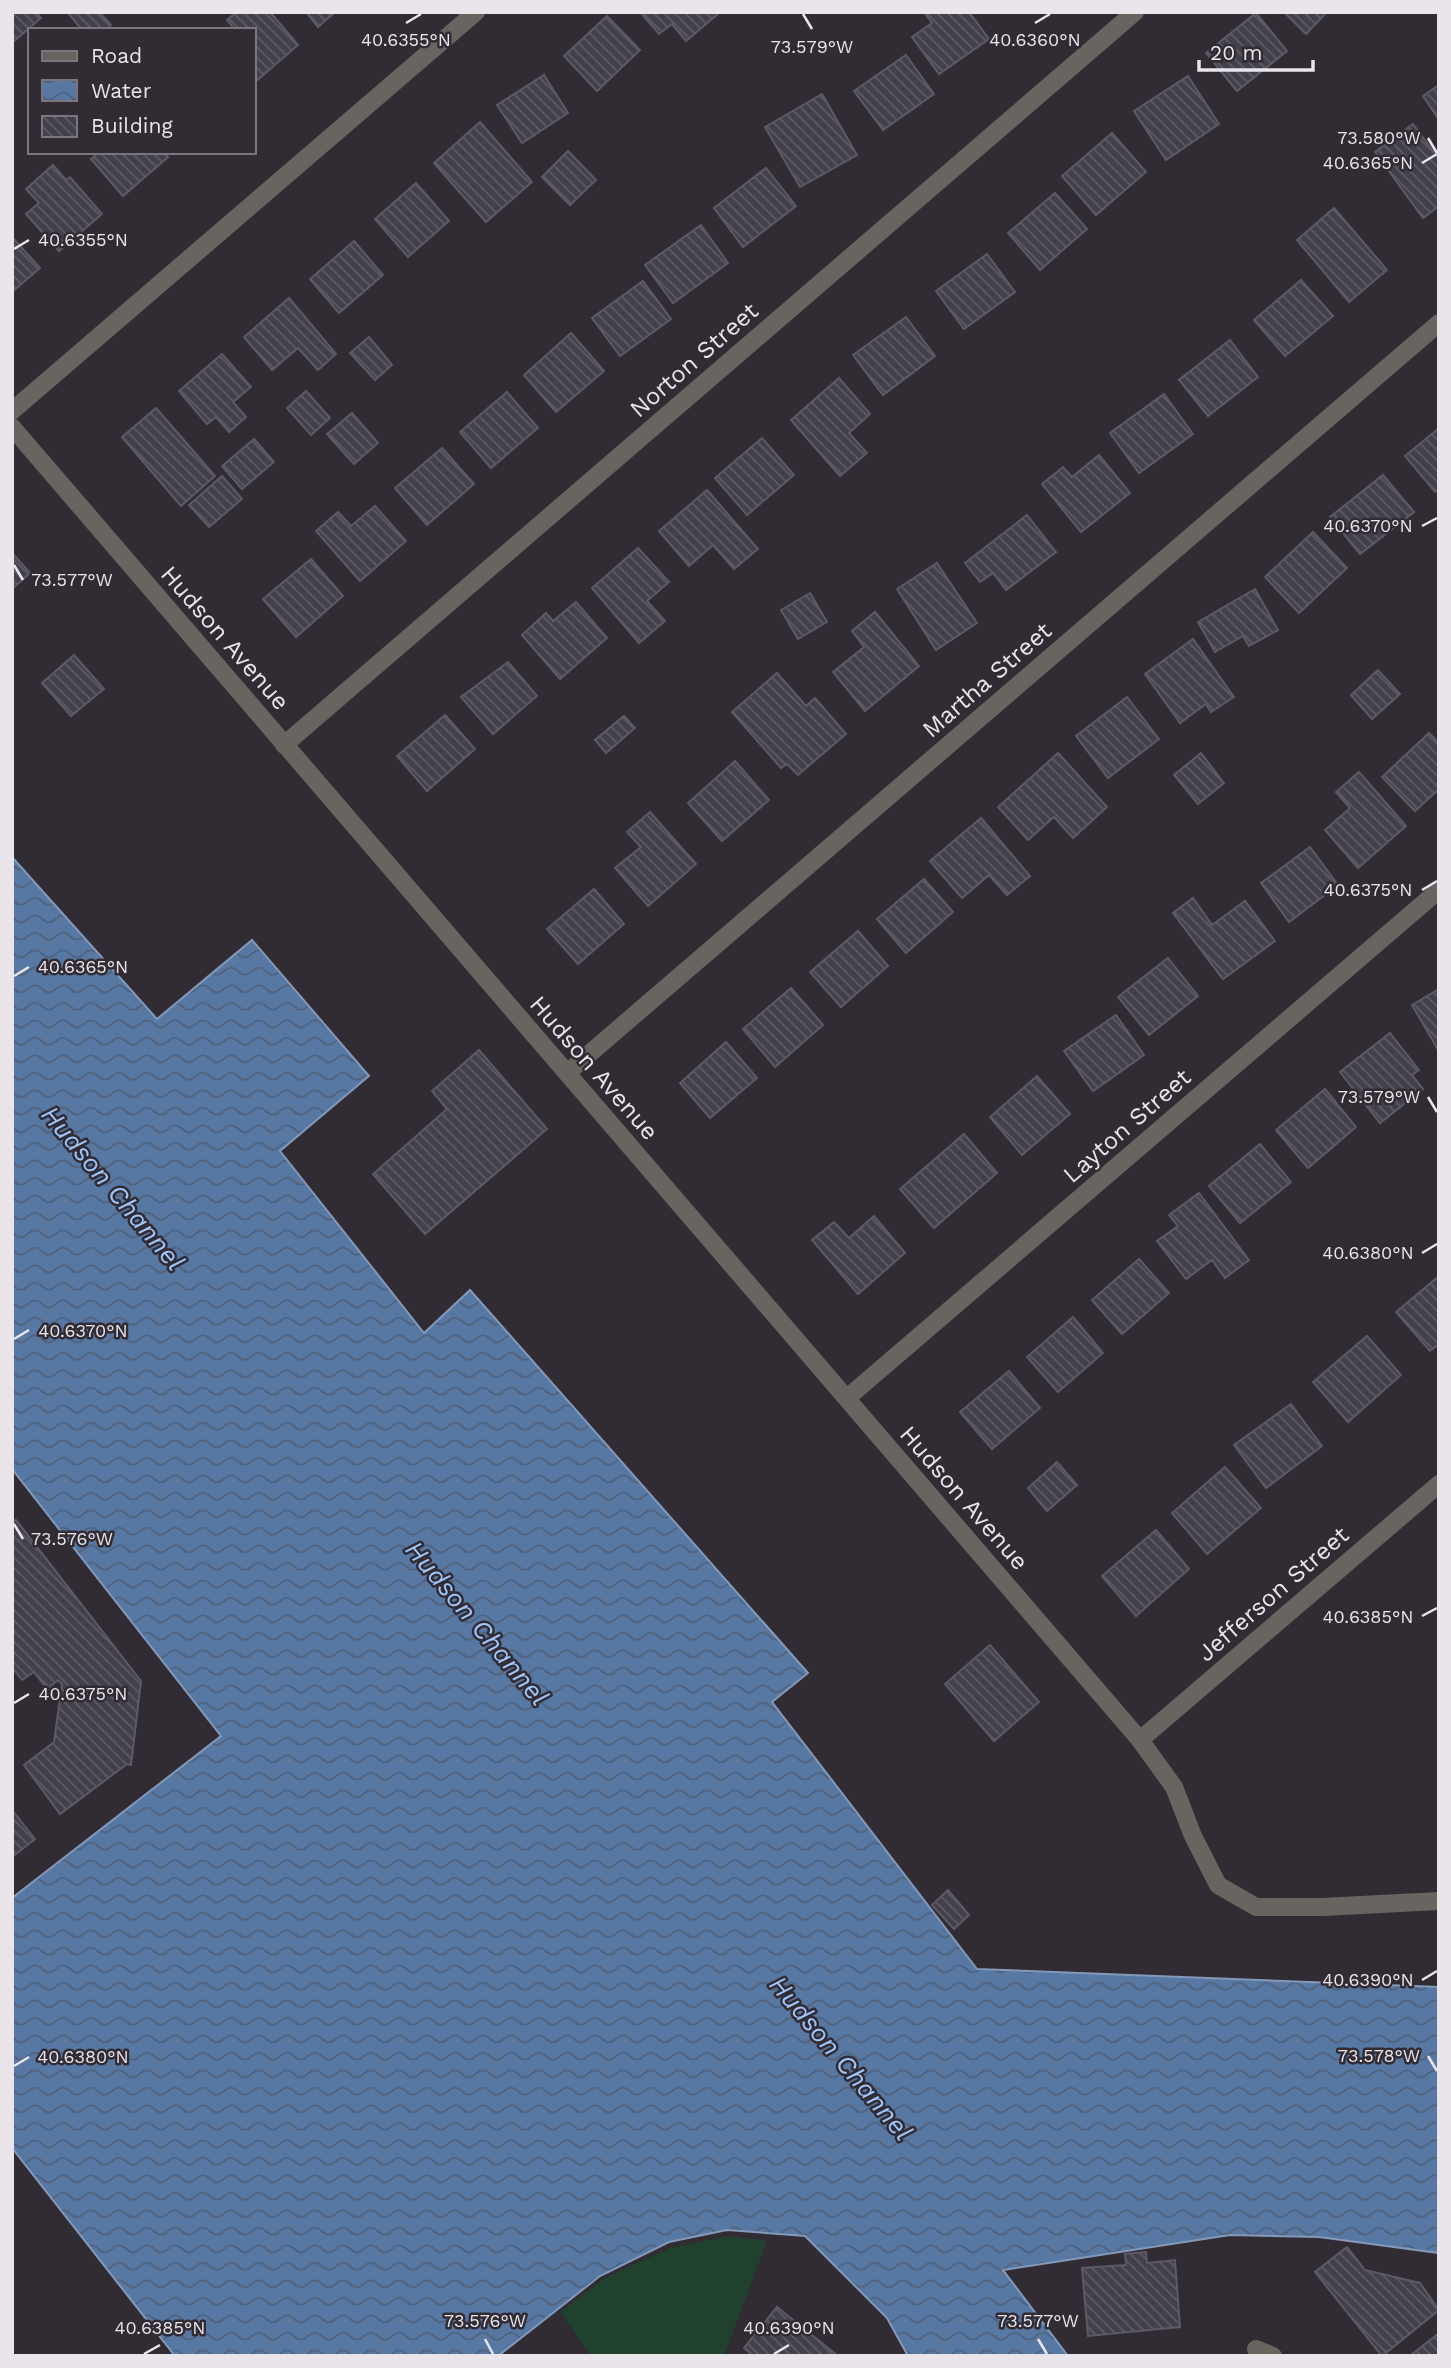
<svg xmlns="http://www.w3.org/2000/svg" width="1451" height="2368" font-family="'Work Sans',sans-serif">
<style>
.grass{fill:#20412d}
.water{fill:url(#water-waves);stroke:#8499b9;stroke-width:2}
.building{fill:url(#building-back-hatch);stroke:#5d5a65;stroke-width:2}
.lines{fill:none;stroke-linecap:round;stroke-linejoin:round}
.minor{stroke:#686561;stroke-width:18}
.ticks{fill:none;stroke:#e9e5eb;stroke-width:2.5}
.labels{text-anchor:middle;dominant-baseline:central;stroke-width:5;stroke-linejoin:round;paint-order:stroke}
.street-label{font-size:24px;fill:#e9e5eb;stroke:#312b34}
.water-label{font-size:26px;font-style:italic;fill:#9fc5fb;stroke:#312b34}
.ticks-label{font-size:18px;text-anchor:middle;fill:#e9e5eb;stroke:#312b34;stroke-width:5;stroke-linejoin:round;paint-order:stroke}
</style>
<defs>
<pattern id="water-waves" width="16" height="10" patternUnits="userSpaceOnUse" patternTransform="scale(1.75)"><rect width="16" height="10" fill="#5878a4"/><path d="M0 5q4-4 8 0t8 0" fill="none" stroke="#50617a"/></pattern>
<pattern id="building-back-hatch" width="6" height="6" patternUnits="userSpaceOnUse" patternTransform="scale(1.75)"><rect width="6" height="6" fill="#42404a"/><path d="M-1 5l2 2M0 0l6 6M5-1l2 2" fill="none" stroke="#5d5b64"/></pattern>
</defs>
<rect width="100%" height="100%" fill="#312b34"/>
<!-- grass -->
<polygon class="grass" points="729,2236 767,2241 724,2356 591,2356 560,2312 605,2278 670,2248"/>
<!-- water -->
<polygon class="water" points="12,857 157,1019 252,940 369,1076 280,1151 424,1333 470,1290 808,1673 772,1702 977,1969 1439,1987 1439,2253 1319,2237 1230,2235 1003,2270 1068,2356 908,2356 887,2318 805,2236 727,2230 669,2242 600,2276 498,2356 175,2356 12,2148 12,1898 221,1736 12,1469"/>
<!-- building -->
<g class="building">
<polygon points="12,12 36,12 41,18 12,43"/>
<polygon points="71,12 99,12 111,25 106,30 82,30 69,14"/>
<polygon points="237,12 270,12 298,45 255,82 254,30 235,30 227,20"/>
<polygon points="306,12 335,12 318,27"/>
<polygon points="640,12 719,12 719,13 686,41 672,24 659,34"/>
<polygon points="924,12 969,12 989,39 939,74 912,37 932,23"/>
<polygon points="1284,12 1327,12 1306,34"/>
<polygon points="1256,13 1287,51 1237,91 1206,53"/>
<polygon points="607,16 640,50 597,91 564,56"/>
<polygon points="906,55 934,94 883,130 854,91"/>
<polygon points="544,75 568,113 522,143 497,105"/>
<polygon points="1188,76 1219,124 1166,160 1134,111"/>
<polygon points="1439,85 1439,120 1423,96"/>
<polygon points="822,94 857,155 800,187 765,127"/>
<polygon points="480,122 532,182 486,222 434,163"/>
<polygon points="1413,124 1439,159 1439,206 1423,218 1375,152"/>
<polygon points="1112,133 1146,172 1096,215 1062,176"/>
<polygon points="568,151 596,180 570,205 542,177"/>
<polygon points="99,152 164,152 168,157 123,196 91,159"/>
<polygon points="53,165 66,180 70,177 102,214 59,251 26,214 39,203 26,189"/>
<polygon points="766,168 796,206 743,247 714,208"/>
<polygon points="416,183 449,221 408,257 375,219"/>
<polygon points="1055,193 1087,229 1040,270 1008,233"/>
<polygon points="1334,208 1387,270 1349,302 1297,240"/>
<polygon points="701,225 728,263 673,303 645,265"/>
<polygon points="12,237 40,268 12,292"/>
<polygon points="354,241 383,275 339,313 310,279"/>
<polygon points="987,254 1015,292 964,329 936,291"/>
<polygon points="1301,280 1333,316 1285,356 1254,320"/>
<polygon points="643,281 671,319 620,356 592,318"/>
<polygon points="289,298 336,354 318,370 298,348 272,370 244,337"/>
<polygon points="906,317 935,356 883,395 853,355"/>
<polygon points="571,333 604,371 556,412 524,375"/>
<polygon points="369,337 392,365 375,380 350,353"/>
<polygon points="1230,340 1258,377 1208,416 1179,380"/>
<polygon points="222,354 251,387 233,402 246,417 229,432 216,417 207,424 179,391"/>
<polygon points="839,378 870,414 849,433 867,453 840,476 791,420"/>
<polygon points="306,391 330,418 311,435 287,408"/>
<polygon points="507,392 538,428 491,468 460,432"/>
<polygon points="1164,394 1193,434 1139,473 1110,433"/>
<polygon points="156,408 215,476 181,506 122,437"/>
<polygon points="352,413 378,443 354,464 327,434"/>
<polygon points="1439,428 1439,489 1435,492 1405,456"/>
<polygon points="762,438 794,475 747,515 715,478"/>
<polygon points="254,439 274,462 242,489 222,466"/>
<polygon points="442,448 474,484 427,525 395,488"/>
<polygon points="1099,455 1130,493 1081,532 1042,484 1063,467 1072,477"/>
<polygon points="1383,475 1414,512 1360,554 1330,517"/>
<polygon points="222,476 242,499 209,527 189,505"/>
<polygon points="707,490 758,549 734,569 713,545 689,566 659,531"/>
<polygon points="375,506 406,541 360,581 316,531 338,512 351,526"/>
<polygon points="1027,515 1056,552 1006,590 993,573 980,582 965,563"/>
<polygon points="1313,532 1347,568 1299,613 1265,577"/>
<polygon points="638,548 669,582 647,601 665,621 639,643 592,588"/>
<polygon points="12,553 30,573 12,589"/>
<polygon points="311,559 343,596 296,637 263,599"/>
<polygon points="937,563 977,623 936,650 897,589"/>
<polygon points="1255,589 1278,630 1249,646 1243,636 1215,652 1198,622"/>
<polygon points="810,593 827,622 798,639 781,610"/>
<polygon points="576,602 607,638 560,679 522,635 546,613 553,621"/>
<polygon points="875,612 919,666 865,711 833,672 864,647 852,631"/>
<polygon points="1193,639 1234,697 1211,712 1206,704 1180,723 1145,674"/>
<polygon points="74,655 104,689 71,716 42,683"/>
<polygon points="508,662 537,696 493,734 461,697"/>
<polygon points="1378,670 1400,694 1372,719 1351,695"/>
<polygon points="777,673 806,706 815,698 846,734 798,775 787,764 781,768 732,712"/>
<polygon points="1127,697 1159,739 1108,778 1076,736"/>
<polygon points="445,715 475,749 427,791 397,756"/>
<polygon points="624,716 635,728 606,753 595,740"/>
<polygon points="1429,733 1439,743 1439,789 1415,811 1382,777"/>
<polygon points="1058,753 1107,807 1073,838 1054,817 1028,840 998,807"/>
<polygon points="1201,753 1224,783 1198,804 1174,775"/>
<polygon points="735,761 769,800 722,841 688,803"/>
<polygon points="1359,772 1406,826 1358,868 1325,830 1350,808 1336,792"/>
<polygon points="650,812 696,864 648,906 615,868 641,847 627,832"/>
<polygon points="981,818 1030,876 1007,895 989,875 962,898 930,861"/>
<polygon points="1310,847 1338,885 1289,922 1261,883"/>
<polygon points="924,879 953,912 906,953 877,919"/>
<polygon points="594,889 624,924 578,964 547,929"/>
<polygon points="1193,898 1212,925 1245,901 1275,941 1223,979 1173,913"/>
<polygon points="858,931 888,966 841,1007 810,972"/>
<polygon points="1168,958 1198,996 1149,1035 1118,997"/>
<polygon points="791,988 823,1025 775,1067 743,1029"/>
<polygon points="1439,989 1439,1047 1437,1048 1412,1005"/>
<polygon points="1116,1015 1144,1055 1093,1091 1064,1051"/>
<polygon points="1390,1033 1419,1070 1412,1075 1423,1089 1380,1123 1340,1072"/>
<polygon points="726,1042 757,1078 710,1118 680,1083"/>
<polygon points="479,1050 547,1129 425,1234 373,1174 447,1109 432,1091"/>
<polygon points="1037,1076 1070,1114 1022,1155 990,1117"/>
<polygon points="1325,1089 1356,1127 1308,1168 1276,1130"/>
<polygon points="964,1134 997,1173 934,1228 900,1189"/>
<polygon points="1260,1144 1291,1182 1240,1223 1209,1186"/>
<polygon points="1199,1193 1249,1260 1225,1278 1212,1260 1186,1279 1157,1241 1178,1226 1169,1215"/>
<polygon points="874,1216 905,1253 858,1294 812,1240 834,1222 849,1238"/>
<polygon points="1139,1259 1169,1293 1122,1334 1092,1300"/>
<polygon points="1439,1276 1439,1344 1430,1351 1396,1312"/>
<polygon points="1073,1317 1103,1353 1058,1392 1027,1357"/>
<polygon points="1367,1336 1401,1375 1348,1422 1313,1382"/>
<polygon points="1009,1371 1040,1408 992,1449 960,1412"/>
<polygon points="1291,1404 1322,1446 1266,1488 1234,1445"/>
<polygon points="1057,1462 1077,1485 1047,1511 1028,1488"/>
<polygon points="1225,1467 1261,1508 1207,1554 1172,1513"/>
<polygon points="16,1520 141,1681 131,1765 127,1764 60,1814 24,1765 54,1742 62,1684 58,1680 47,1689 34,1672 22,1680 12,1667 12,1523"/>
<polygon points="1156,1530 1189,1569 1136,1616 1102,1576"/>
<polygon points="990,1645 1039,1702 994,1741 945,1684"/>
<polygon points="12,1810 35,1839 12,1857"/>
<polygon points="948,1890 969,1915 954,1929 932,1905"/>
<polygon points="1347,2247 1365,2270 1420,2283 1439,2310 1382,2356 1315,2272"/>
<polygon points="1146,2252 1147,2263 1175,2260 1180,2327 1088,2336 1082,2268 1126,2265 1125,2254"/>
<polygon points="777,2307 838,2356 754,2356 744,2348"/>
<polygon points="1439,2333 1439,2356 1411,2356 1411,2355"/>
</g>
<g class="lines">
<!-- minor -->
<g class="minor">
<polyline points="12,411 476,12"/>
<polyline points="12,427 1140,1740 1174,1787 1193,1836 1218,1885 1256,1907 1322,1907 1439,1901"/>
<polyline points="284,745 1135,12"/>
<polyline points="567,1073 1439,323"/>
<polyline points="847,1398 1439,890"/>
<polyline points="1140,1740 1439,1484"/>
<polyline points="1256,2349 1273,2356"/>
</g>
</g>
<!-- ticks -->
<path class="ticks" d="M803,14L812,29M406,23L421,14M1035,23L1050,14M1428,138L1437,153M1422,163L1437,154M14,249L29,240M1422,526L1437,518M14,565L23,580M1422,890L1437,881M14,976L29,967M1428,1097L1437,1112M1422,1253L1437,1244M14,1339L29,1330M14,1524L23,1539M1422,1616L1437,1608M14,1703L29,1694M1422,1980L1437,1971M1428,2056L1437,2071M14,2066L29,2057M485,2339L493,2354M1038,2339L1047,2354M144,2354L160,2345M774,2354L789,2345"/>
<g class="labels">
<!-- street labels -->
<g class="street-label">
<text transform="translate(694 360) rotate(-41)">Norton Street</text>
<text transform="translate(225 638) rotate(49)">Hudson Avenue</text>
<text transform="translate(987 680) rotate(-41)">Martha Street</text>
<text transform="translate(594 1068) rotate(49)">Hudson Avenue</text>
<text transform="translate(1127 1126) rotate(-41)">Layton Street</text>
<text transform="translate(964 1498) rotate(49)">Hudson Avenue</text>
<text transform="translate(1273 1594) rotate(-41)">Jefferson Street</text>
</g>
<!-- water labels -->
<g class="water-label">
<text transform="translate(113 1188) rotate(50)">Hudson Channel</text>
<text transform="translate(477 1623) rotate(50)">Hudson Channel</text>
<text transform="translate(841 2058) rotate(50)">Hudson Channel</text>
</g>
</g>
<g class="ticks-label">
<text x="406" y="46">40.6355°N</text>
<text x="1035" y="46">40.6360°N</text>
<text x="812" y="53">73.579°W</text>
<text x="1379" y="144">73.580°W</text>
<text x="1368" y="169">40.6365°N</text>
<text x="83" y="246">40.6355°N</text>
<text x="1368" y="532">40.6370°N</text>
<text x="72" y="586">73.577°W</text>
<text x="1368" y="896">40.6375°N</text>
<text x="83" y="973">40.6365°N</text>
<text x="1379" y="1103">73.579°W</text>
<text x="1368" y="1259">40.6380°N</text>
<text x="83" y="1337">40.6370°N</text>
<text x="72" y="1545">73.576°W</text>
<text x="1368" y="1623">40.6385°N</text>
<text x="83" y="1700">40.6375°N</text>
<text x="1368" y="1986">40.6390°N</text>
<text x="1379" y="2062">73.578°W</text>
<text x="83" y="2063">40.6380°N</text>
<text x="485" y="2327">73.576°W</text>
<text x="1038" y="2327">73.577°W</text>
<text x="160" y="2334">40.6385°N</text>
<text x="789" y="2334">40.6390°N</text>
</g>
<!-- border -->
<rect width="1451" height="2368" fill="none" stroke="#e9e5eb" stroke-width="28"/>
<!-- legend -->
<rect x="28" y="28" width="228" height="126" fill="#312b34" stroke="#7b757d" stroke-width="2"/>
<rect x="42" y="51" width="35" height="10" fill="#686561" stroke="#7b757d" stroke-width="2"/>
<text x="91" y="63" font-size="21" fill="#e9e5eb">Road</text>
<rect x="42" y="80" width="35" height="21" fill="url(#water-waves)" stroke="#7b757d" stroke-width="2"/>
<text x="91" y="98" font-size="21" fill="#e9e5eb">Water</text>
<rect x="42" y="116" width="35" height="21" fill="url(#building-back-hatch)" stroke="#7b757d" stroke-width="2"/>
<text x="91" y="133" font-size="21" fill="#e9e5eb">Building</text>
<!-- scale -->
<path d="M1199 60v10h114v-10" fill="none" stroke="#e9e5eb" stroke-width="3.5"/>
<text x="1210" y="60" font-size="21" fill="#e9e5eb" stroke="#312b34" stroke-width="5" paint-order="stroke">20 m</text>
</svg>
